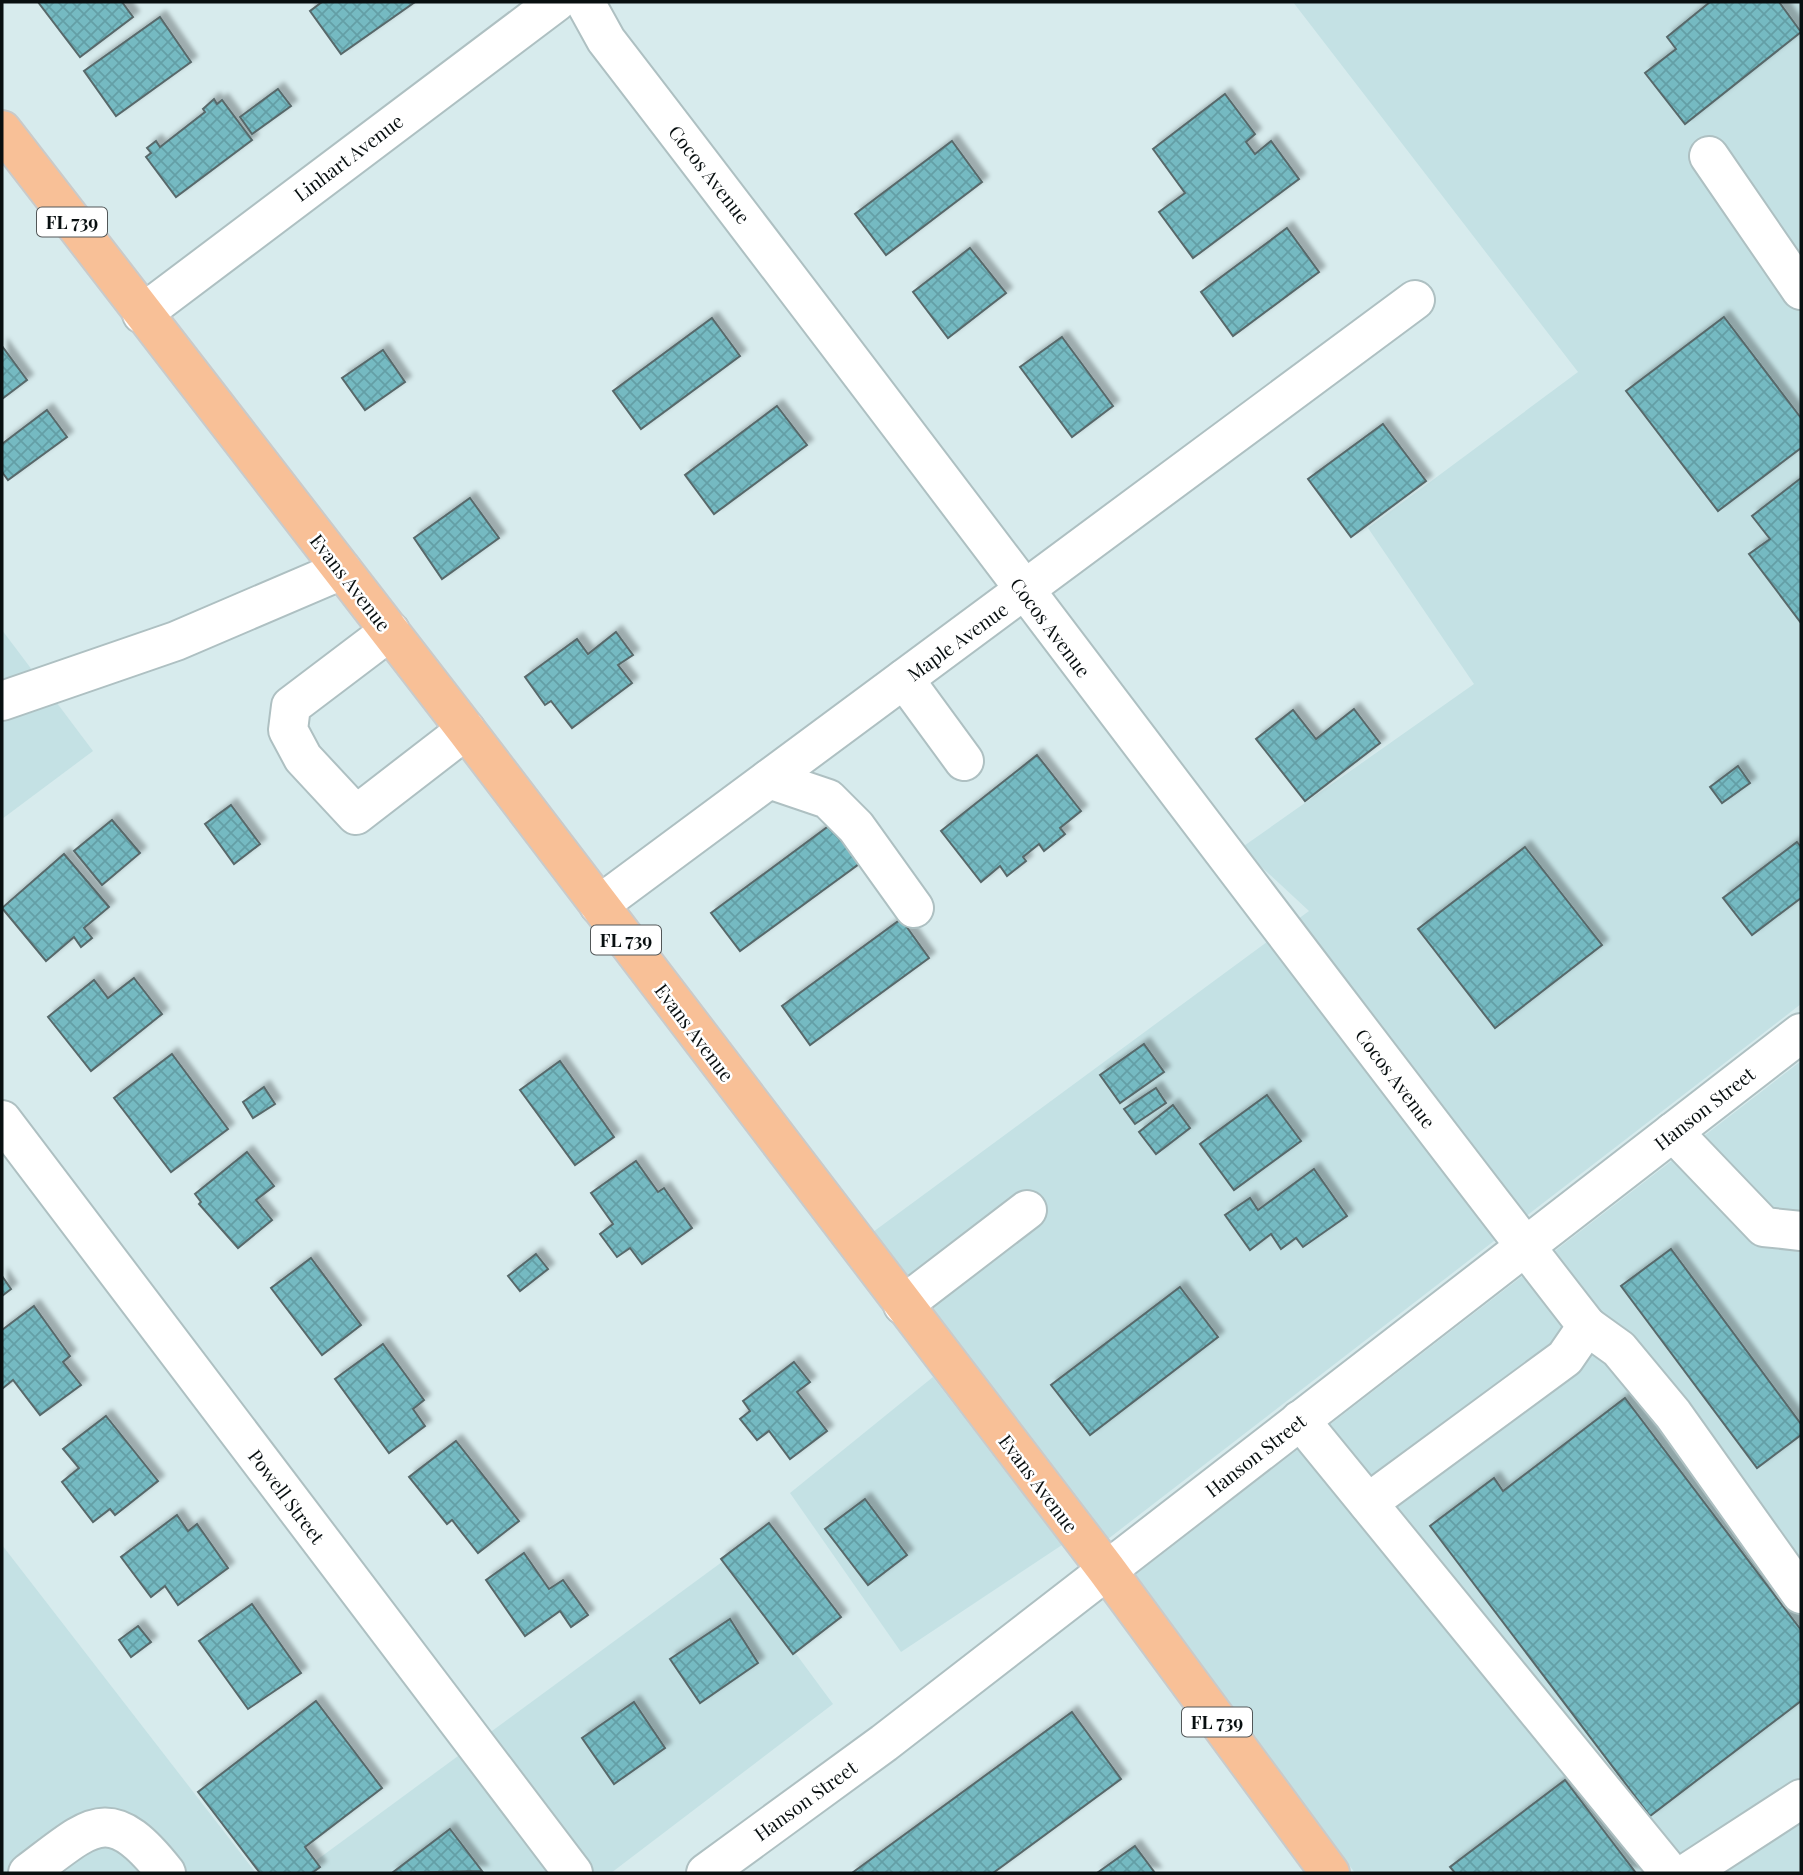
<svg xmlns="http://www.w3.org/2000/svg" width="1803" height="1875" font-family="'Playfair Display',serif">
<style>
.built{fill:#c4e1e4}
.building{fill:url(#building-cross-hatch);stroke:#58696b;stroke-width:2;filter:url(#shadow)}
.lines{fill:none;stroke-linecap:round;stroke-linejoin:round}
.minor-casing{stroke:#aec0c2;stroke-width:42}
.major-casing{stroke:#c9caca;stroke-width:42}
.minor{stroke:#fff;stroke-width:38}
.major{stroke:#f8c097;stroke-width:38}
.labels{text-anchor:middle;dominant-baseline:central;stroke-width:5;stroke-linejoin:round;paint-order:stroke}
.shield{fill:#fff;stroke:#525758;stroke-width:2}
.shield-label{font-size:18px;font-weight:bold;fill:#080f10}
.street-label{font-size:19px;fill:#080f10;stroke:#fff}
</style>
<defs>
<pattern id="building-cross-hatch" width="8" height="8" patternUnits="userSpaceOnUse" patternTransform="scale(1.75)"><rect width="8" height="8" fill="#75bac2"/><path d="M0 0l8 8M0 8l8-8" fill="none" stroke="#649fa6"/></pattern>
<filter id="shadow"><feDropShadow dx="6" dy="-6" stdDeviation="2" flood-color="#0004"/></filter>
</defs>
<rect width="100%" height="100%" fill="#d7ebed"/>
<!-- built -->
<g class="built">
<polygon points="1293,2 1801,2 1801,1004 1108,1539 873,1232 1309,911 1241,848 1474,684 1368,528 1578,372"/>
<polygon points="2,630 93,751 2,819"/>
<polygon points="1801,1061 1801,1873 1355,1873 1135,1575"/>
<polygon points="933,1377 1062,1545 901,1652 790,1493"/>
<polygon points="2,1545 256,1873 2,1873"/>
<polygon points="726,1559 833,1704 611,1873 299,1873"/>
</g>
<!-- building -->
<g class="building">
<polygon points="38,2 122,2 133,17 80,57"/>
<polygon points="322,2 415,2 341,54 310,11"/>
<polygon points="1710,2 1779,2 1801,32 1685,124 1645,73 1676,49 1667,37"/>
<polygon points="160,17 191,62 116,116 84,71"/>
<polygon points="278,89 291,106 252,134 240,117"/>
<polygon points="1225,94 1255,134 1246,142 1255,154 1271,141 1299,179 1193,258 1159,212 1185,193 1153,149"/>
<polygon points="214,99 217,104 222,100 252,140 176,197 146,157 151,153 147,148 156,141 160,147 205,112 203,109"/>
<polygon points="952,141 982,182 886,255 855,214"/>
<polygon points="1287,228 1319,272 1233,336 1201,292"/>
<polygon points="970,248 1006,293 948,338 913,292"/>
<polygon points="1724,317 1801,418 1801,448 1718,511 1626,391"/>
<polygon points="712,318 740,356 641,429 613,391"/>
<polygon points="1062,337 1113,406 1072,437 1020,367"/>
<polygon points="2,346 27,380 2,399"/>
<polygon points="383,350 405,382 365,410 342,378"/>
<polygon points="777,406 807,445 714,514 685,475"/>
<polygon points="47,410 67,437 8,480 2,472 2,444"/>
<polygon points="1383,424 1426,481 1351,537 1308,479"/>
<polygon points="1801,478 1801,623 1749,554 1770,539 1752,516"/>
<polygon points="470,498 499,538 442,579 414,538"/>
<polygon points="616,632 633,655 618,665 632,683 572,728 551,701 545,705 525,677 577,639 588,654"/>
<polygon points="1354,709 1380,743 1305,801 1256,739 1293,710 1316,739"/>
<polygon points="1037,755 1081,811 1060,828 1065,834 1044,851 1039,844 1023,857 1026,861 1007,876 1000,866 981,882 941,831"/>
<polygon points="1738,766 1750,783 1722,803 1710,787"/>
<polygon points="231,805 260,844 234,864 205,824"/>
<polygon points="112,820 140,853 102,885 74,851"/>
<polygon points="830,825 859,864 740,951 711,913"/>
<polygon points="1797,842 1801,847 1801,898 1752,935 1723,898"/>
<polygon points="1525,847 1602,945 1495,1028 1418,929"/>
<polygon points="64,854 109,907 84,928 92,938 81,947 74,937 46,961 2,908"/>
<polygon points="901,919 929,958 810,1045 782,1006"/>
<polygon points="134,978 162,1014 91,1071 48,1017 94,980 108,998"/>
<polygon points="1144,1044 1164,1072 1120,1103 1100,1075"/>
<polygon points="172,1054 228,1129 171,1172 114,1098"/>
<polygon points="560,1061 614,1137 575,1165 520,1090"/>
<polygon points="264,1087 275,1104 253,1118 243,1102"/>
<polygon points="1156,1088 1166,1103 1135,1124 1124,1109"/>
<polygon points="1267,1095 1301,1141 1234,1190 1200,1144"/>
<polygon points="1173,1105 1190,1128 1156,1154 1139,1132"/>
<polygon points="247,1152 274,1186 256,1200 272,1220 238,1248 199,1204 201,1202 195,1194"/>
<polygon points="636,1161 658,1192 664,1188 692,1228 642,1264 630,1248 617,1257 600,1234 613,1224 591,1193"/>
<polygon points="1314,1169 1347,1216 1303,1247 1296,1238 1281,1249 1271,1234 1250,1250 1225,1215 1250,1198 1258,1210"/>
<polygon points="1671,1249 1801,1424 1801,1435 1757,1468 1621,1286"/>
<polygon points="536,1254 548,1269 520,1291 508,1276"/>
<polygon points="311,1258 361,1325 322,1355 271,1288"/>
<polygon points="2,1276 11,1289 2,1296"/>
<polygon points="1180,1287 1218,1337 1090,1435 1051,1385"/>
<polygon points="34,1306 70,1356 63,1362 81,1385 40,1415 13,1380 2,1389 2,1330"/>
<polygon points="383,1344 424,1400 413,1409 425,1426 389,1453 335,1379"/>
<polygon points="794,1362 810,1382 797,1392 827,1431 790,1459 769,1431 757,1440 740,1419 750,1411 743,1401"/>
<polygon points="1625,1398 1801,1630 1801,1701 1650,1816 1430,1526 1494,1478 1503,1491"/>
<polygon points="106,1416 158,1481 115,1515 110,1509 93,1522 62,1482 79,1468 63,1449"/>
<polygon points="456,1441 519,1521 478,1553 452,1520 447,1524 409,1477"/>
<polygon points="865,1499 907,1555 868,1585 825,1529"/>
<polygon points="177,1515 188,1531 197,1524 228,1568 178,1605 165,1586 151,1597 121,1557"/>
<polygon points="769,1523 841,1617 793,1654 721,1559"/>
<polygon points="524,1553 549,1589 563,1580 588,1615 571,1627 560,1611 525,1636 486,1580"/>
<polygon points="252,1604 301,1673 248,1709 199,1641"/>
<polygon points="730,1619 758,1663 700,1703 670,1659"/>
<polygon points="138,1626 151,1642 131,1657 119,1640"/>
<polygon points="316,1701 382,1788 305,1847 320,1867 312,1873 260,1873 198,1792"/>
<polygon points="634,1702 665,1748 614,1784 582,1738"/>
<polygon points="1072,1712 1121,1779 993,1873 852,1873"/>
<polygon points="1565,1780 1636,1873 1455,1873 1450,1867"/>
<polygon points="450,1829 482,1871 392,1873"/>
<polygon points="1135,1846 1155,1873 1097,1873"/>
</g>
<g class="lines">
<defs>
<g id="minor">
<path d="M585,2L606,40C935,467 1256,900 1587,1326L1565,1358L1368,1503"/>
<polyline points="1709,156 1801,290"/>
<polyline points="142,314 556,2"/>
<polyline points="390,631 291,706 288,730 303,758 356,815 466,730"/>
<polyline points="904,679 964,761"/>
<polyline points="2,701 176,641 342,570"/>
<polyline points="769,779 828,799 856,827 914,908"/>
<polyline points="599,905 1415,300"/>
<polyline points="2,1120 573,1873"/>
<polyline points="1673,1132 1764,1227 1801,1231"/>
<polyline points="903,1305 1027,1210"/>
<polyline points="1587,1326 1619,1349 1673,1414 1801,1594"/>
<polyline points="1300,1420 1670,1873"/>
<path d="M28,1873C91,1826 109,1800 166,1873"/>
<polyline points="706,1873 884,1743 1801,1033"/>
<polyline points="1687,1873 1801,1799"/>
</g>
<polyline id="major" points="2,130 466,730 1106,1569 1330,1873"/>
</defs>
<!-- minor casing -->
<use href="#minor" class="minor-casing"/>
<!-- major casing -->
<use href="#major" class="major-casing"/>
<!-- minor -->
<use href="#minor" class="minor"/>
<!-- major -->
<use href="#major" class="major"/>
</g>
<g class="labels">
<!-- shield labels -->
<g class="shield">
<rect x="37" y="207.5" width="70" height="29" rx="5"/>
<rect x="591" y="925.5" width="70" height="29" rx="5"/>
<rect x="1182" y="1707.5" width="70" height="29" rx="5"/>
</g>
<g class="shield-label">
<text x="72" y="222">FL 739</text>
<text x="626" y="940">FL 739</text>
<text x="1217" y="1722">FL 739</text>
</g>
<!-- street labels -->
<g class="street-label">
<text transform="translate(348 157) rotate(-37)">Linhart Avenue</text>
<text transform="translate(710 174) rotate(52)">Cocos Avenue</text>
<text transform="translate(351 582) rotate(52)">Evans Avenue</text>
<text transform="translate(1051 627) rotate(53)">Cocos Avenue</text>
<text transform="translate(957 641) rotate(-36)">Maple Avenue</text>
<text transform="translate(695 1032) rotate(53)">Evans Avenue</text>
<text transform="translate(1396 1078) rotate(53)">Cocos Avenue</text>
<text transform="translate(1704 1108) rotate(-38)">Hanson Street</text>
<text transform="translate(1255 1455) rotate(-38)">Hanson Street</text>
<text transform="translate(1039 1483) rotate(53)">Evans Avenue</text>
<text transform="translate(287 1496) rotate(53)">Powell Street</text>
<text transform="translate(805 1800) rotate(-36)">Hanson Street</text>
</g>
</g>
<!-- border -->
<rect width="1803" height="1875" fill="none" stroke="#080f10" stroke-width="7"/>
</svg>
